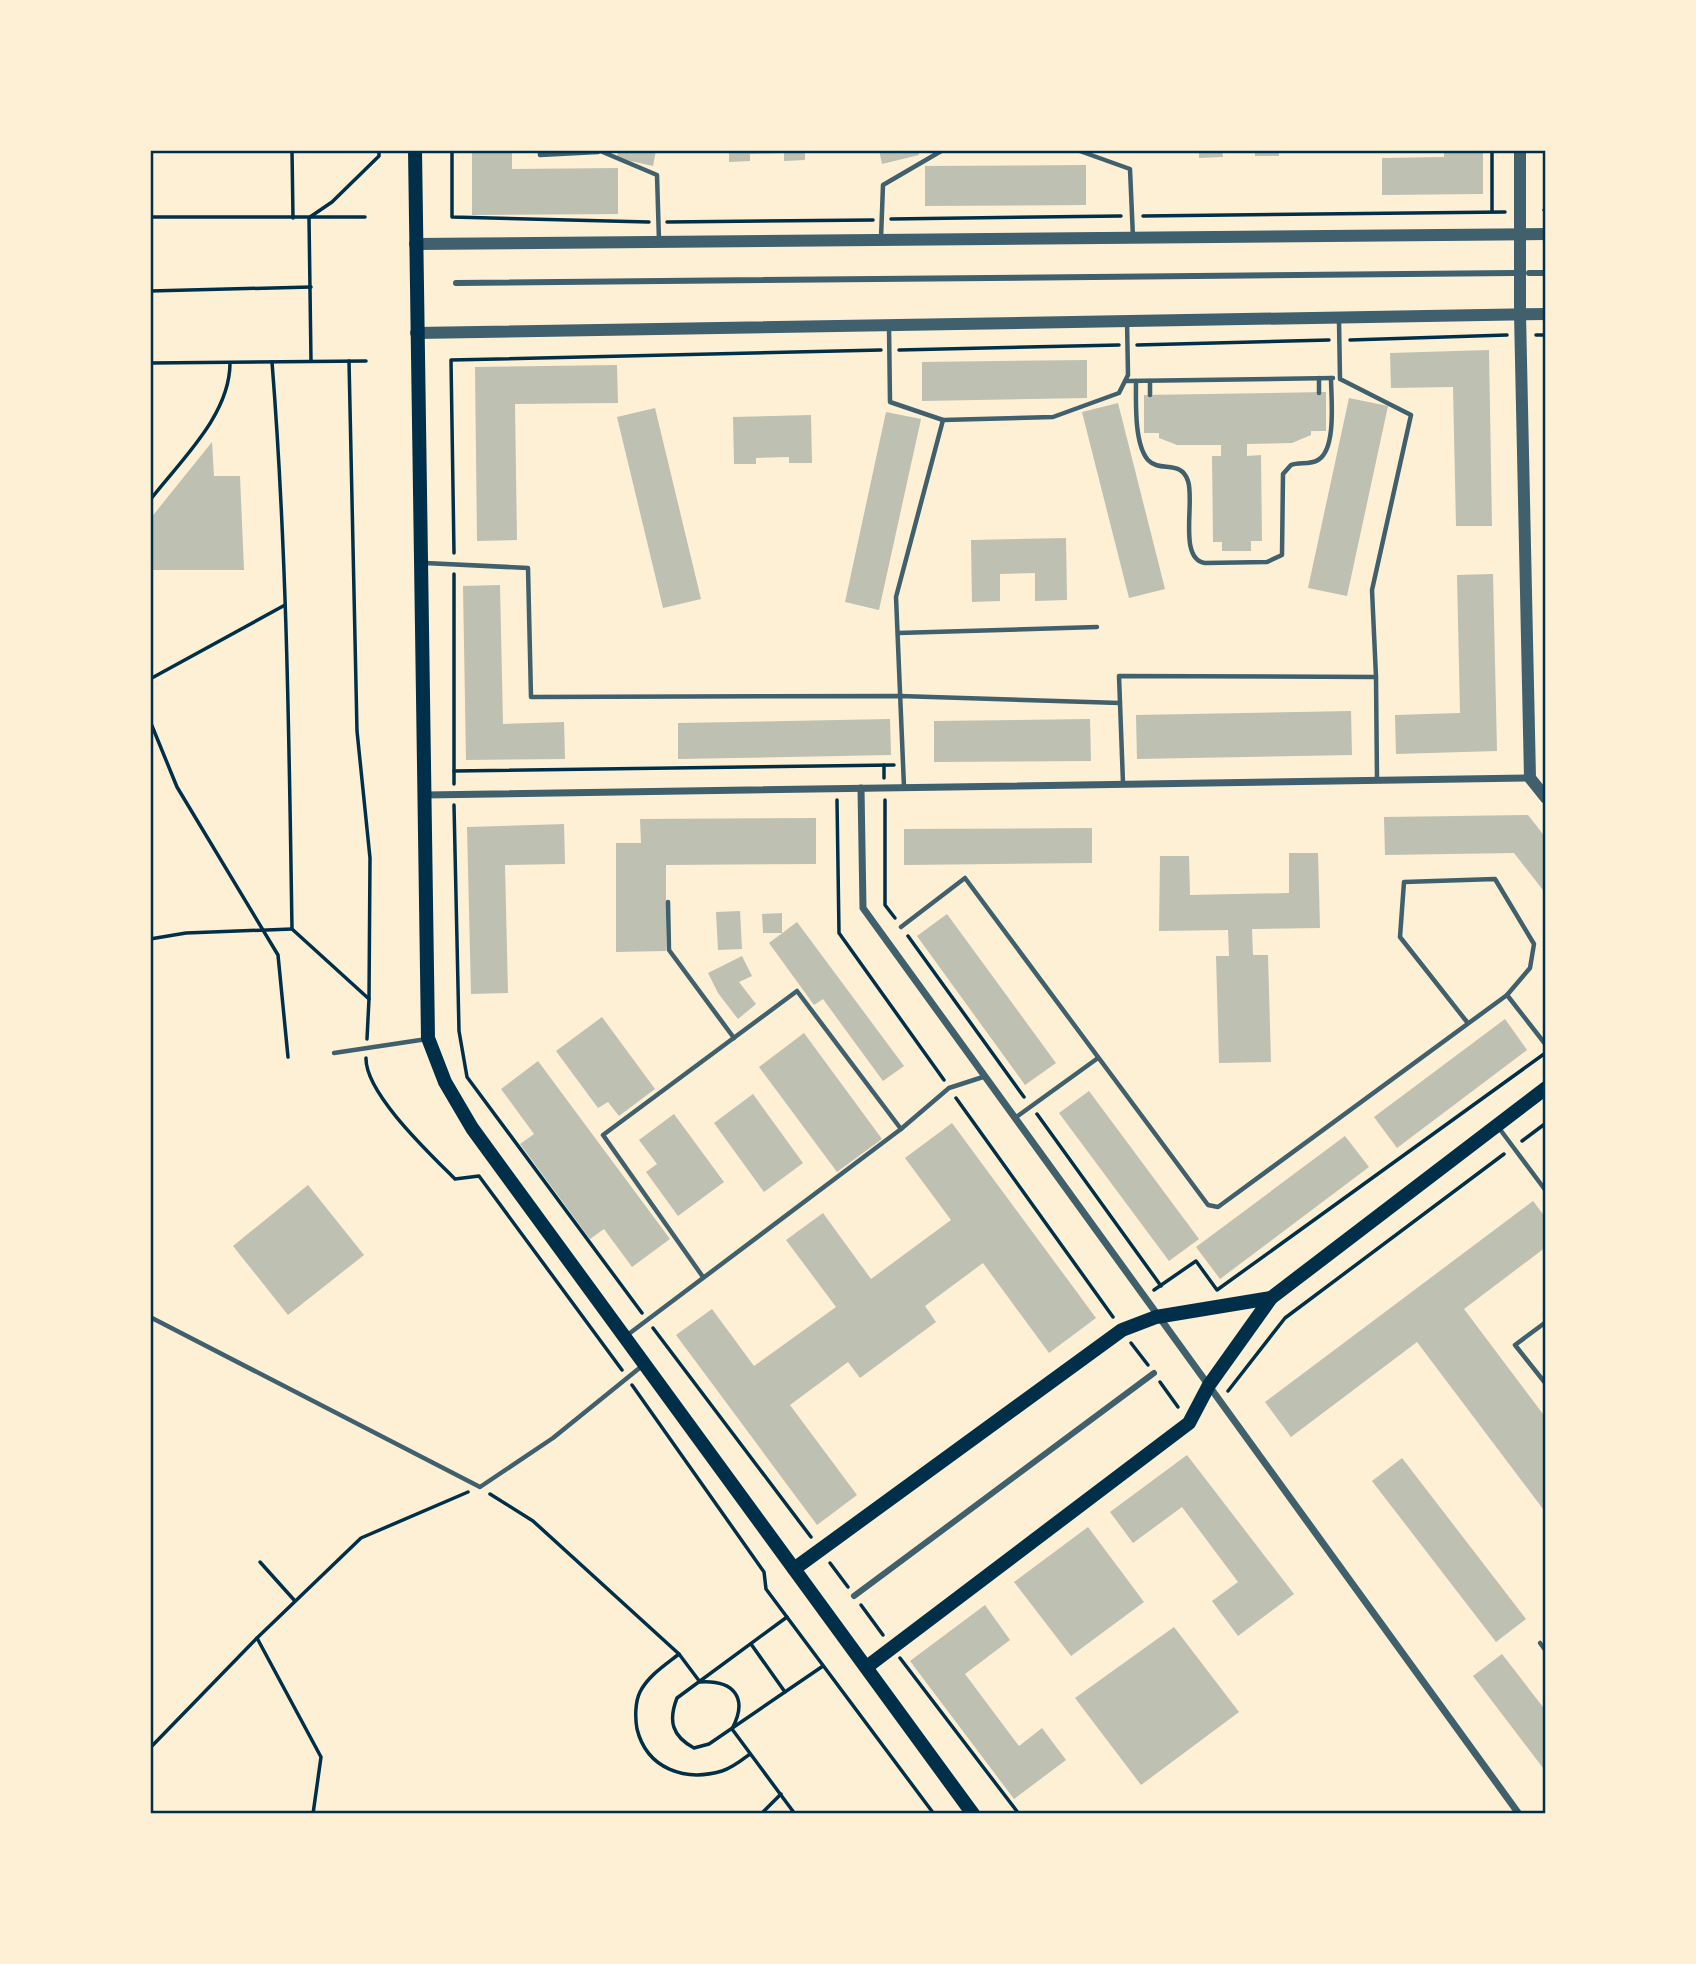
<svg xmlns="http://www.w3.org/2000/svg" width="1696" height="1964" font-family="'Libre Baskerville',serif">
<style>
.building{fill:#bec0b2}
.lines{fill:none;stroke-linecap:round;stroke-linejoin:round}
.path{stroke:#003049;stroke-width:3.5}
.service{stroke:#3f606c;stroke-width:4.5}
.pedestrian{stroke:#3f606c;stroke-width:6}
.minor{stroke:#3f606c;stroke-width:7}
.tertiary{stroke:#3f606c;stroke-width:12}
.secondary{stroke:#003049;stroke-width:14}
.neatline{fill:none;stroke:#003049;stroke-width:2.5}
</style>
<rect width="100%" height="100%" fill="#fdf0d5"/>
<!-- building -->
<g class="building">
<polygon points="472,150 512,150 512,169 618,168 618,214 472,215"/>
<polygon points="618,150 656,150 653,166 617,158"/>
<polygon points="729,150 805,150 805,160 784,161 784,153 750,154 750,161 729,162"/>
<polygon points="879,150 918,150 919,155 882,164"/>
<polygon points="1199,150 1222,150 1223,157 1199,158"/>
<rect x="1255" y="150" width="24" height="6"/>
<polygon points="1444,150 1483,150 1483,194 1382,195 1382,158 1444,157"/>
<polygon points="1086,165 1086,205 925,206 925,166"/>
<polygon points="1489,350 1492,526 1456,526 1453,387 1391,388 1390,353"/>
<polygon points="1087,360 1087,398 922,401 922,362"/>
<polygon points="617,365 618,403 515,404 517,540 477,541 475,367"/>
<polygon points="1326,392 1326,431 1311,431 1311,435 1292,443 1247,444 1247,456 1261,455 1262,541 1251,541 1251,551 1222,551 1222,542 1213,542 1212,456 1221,456 1221,445 1177,445 1159,438 1159,433 1144,433 1144,395"/>
<polygon points="1349,398 1388,406 1347,596 1308,588"/>
<polygon points="1118,403 1165,589 1129,598 1082,412"/>
<polygon points="655,408 701,599 663,608 617,417"/>
<polygon points="886,412 921,419 879,610 845,602"/>
<polygon points="811,415 812,463 789,463 789,457 756,458 756,464 734,464 733,417"/>
<polygon points="212,442 214,476 240,476 244,570 150,570 150,519"/>
<polygon points="1066,538 1067,600 1035,601 1035,573 1000,574 1000,601 972,602 971,540"/>
<polygon points="1493,574 1497,751 1396,754 1395,715 1460,713 1457,575"/>
<polygon points="500,585 503,724 564,722 565,759 466,760 463,586"/>
<polygon points="1351,711 1352,755 1137,759 1136,715"/>
<polygon points="890,719 891,755 678,759 678,723"/>
<polygon points="1090,719 1091,761 934,762 934,721"/>
<polygon points="1528,815 1546,838 1546,894 1514,853 1385,855 1384,817"/>
<polygon points="816,818 816,864 666,865 666,951 616,952 616,843 641,843 640,819"/>
<polygon points="564,824 565,864 505,865 508,993 471,994 467,827"/>
<polygon points="1092,828 1092,863 904,865 904,829"/>
<polygon points="1289,853 1318,853 1320,928 1252,929 1253,955 1268,955 1271,1062 1219,1063 1216,956 1229,956 1228,930 1159,931 1160,856 1189,856 1190,895 1289,893"/>
<polygon points="740,911 742,949 718,950 716,912"/>
<polygon points="782,913 782,933 763,933 762,914"/>
<polygon points="947,914 1056,1063 1025,1085 917,936"/>
<polygon points="797,922 904,1066 883,1081 823,999 814,1005 769,943"/>
<polygon points="742,956 752,976 739,982 756,1004 738,1019 718,993 708,973"/>
<polygon points="602,1017 655,1089 619,1116 608,1102 598,1108 556,1051"/>
<polygon points="1505,1019 1527,1050 1397,1148 1374,1117"/>
<polygon points="804,1033 882,1139 837,1172 759,1067"/>
<polygon points="538,1061 670,1239 632,1267 604,1229 590,1239 520,1144 534,1134 501,1089"/>
<polygon points="1089,1091 1199,1239 1169,1261 1059,1113"/>
<polygon points="753,1094 803,1163 764,1192 714,1123"/>
<polygon points="674,1114 724,1182 678,1216 646,1172 657,1164 639,1140"/>
<polygon points="952,1123 1096,1318 1049,1353 983,1263 925,1306 936,1322 860,1378 848,1362 790,1405 857,1495 817,1525 676,1335 712,1309 754,1366 836,1307 786,1240 823,1213 871,1279 951,1220 905,1158"/>
<polygon points="1345,1136 1369,1167 1220,1279 1196,1247"/>
<polygon points="308,1185 364,1255 288,1315 233,1246"/>
<polygon points="1533,1201 1546,1218 1546,1247 1464,1309 1546,1418 1546,1513 1417,1342 1291,1437 1265,1402"/>
<polygon points="1187,1455 1294,1594 1238,1636 1212,1601 1238,1582 1182,1507 1133,1543 1110,1512"/>
<polygon points="1402,1458 1526,1619 1496,1642 1372,1481"/>
<polygon points="1088,1527 1144,1602 1071,1656 1014,1582"/>
<polygon points="985,1605 1010,1640 965,1674 1019,1746 1042,1728 1066,1760 1014,1799 910,1661"/>
<polygon points="1174,1627 1239,1712 1141,1785 1075,1698"/>
<polygon points="1502,1654 1546,1711 1546,1772 1473,1676"/>
</g>
<g class="lines">
<!-- path -->
<g class="path">
<polyline points="292,150 293,218"/>
<polyline points="452,150 452,217 649,222"/>
<polyline points="1544,210 1546,210"/>
<polyline points="1492,211 1492,150"/>
<polyline points="1143,216 1505,212"/>
<polyline points="150,217 365,217"/>
<polyline points="310,217 332,202 379,156 379,150"/>
<polyline points="309,218 311,361"/>
<polyline points="891,219 1121,216"/>
<polyline points="667,222 873,220"/>
<polyline points="150,291 311,287"/>
<polyline points="1536,335 1546,335"/>
<polyline points="1350,340 1507,335"/>
<polyline points="1137,345 1329,340"/>
<polyline points="899,350 1119,345"/>
<polyline points="349,361 357,731 370,858 369,999"/>
<path d="M272,362C287,551 289,740 292,929L369,999L367,1039"/>
<polyline points="150,363 366,361"/>
<path d="M150,500C181,460 230,415 230,363"/>
<polyline points="454,553 451,360 881,350"/>
<polyline points="150,679 285,605"/>
<polyline points="150,721 177,787 278,955 288,1057"/>
<polyline points="884,765 884,778"/>
<polyline points="454,771 894,765"/>
<polyline points="454,784 454,574"/>
<polyline points="837,800 839,933 944,1080"/>
<polyline points="885,800 885,905 895,918"/>
<polyline points="454,805 459,1031 467,1077 642,1313"/>
<polyline points="908,936 1024,1097"/>
<polyline points="150,939 186,933 292,929"/>
<path d="M366,1058C365,1093 430,1154 455,1179L479,1176L622,1370"/>
<polyline points="956,1098 1113,1317"/>
<polyline points="1037,1114 1161,1286"/>
<polyline points="1522,1141 1546,1123"/>
<polyline points="1154,1290 1196,1261 1217,1290 1544,1054"/>
<polyline points="653,1328 811,1537"/>
<polyline points="1131,1343 1148,1365"/>
<polyline points="1160,1382 1178,1407"/>
<polyline points="632,1385 764,1572 766,1589 934,1814"/>
<polyline points="1228,1391 1285,1318 1504,1154"/>
<path d="M490,1494L533,1521L679,1654L700,1682C733,1680 749,1697 732,1729L795,1814"/>
<polyline points="260,1562 295,1601"/>
<polyline points="830,1563 848,1587"/>
<polyline points="861,1605 883,1635"/>
<path d="M787,1617L677,1698C668,1721 672,1736 694,1748L709,1744L823,1666"/>
<polyline points="257,1638 321,1757 313,1814"/>
<polyline points="751,1644 785,1692"/>
<path d="M679,1654C665,1665 648,1676 640,1692C635,1702 635,1718 637,1729C647,1769 685,1782 722,1771C732,1768 742,1760 750,1754"/>
<polyline points="900,1658 1019,1814"/>
<polyline points="150,1748 257,1638 361,1538 468,1492"/>
<polyline points="761,1814 781,1794"/>
</g>
<!-- service -->
<g class="service">
<polyline points="540,150 540,155 598,152"/>
<polyline points="598,150 657,175 659,241"/>
<polyline points="1077,150 1130,169 1133,238"/>
<polyline points="881,238 883,185 943,150"/>
<polyline points="1339,321 1340,379 1411,415 1372,590 1376,677"/>
<polyline points="889,326 890,402 943,420 1053,417 1119,393 1128,375 1127,321"/>
<polyline points="1319,378 1319,393"/>
<polyline points="1127,381 1333,378"/>
<path d="M1136,381C1136,402 1134,444 1148,460C1160,473 1181,459 1188,481C1195,502 1178,559 1205,563L1267,562L1282,555L1283,474L1291,465C1299,462 1310,465 1318,460C1337,449 1331,397 1331,378"/>
<polyline points="1150,381 1150,395"/>
<polyline points="425,563 528,568 531,697 900,696 1120,703"/>
<polyline points="898,633 1097,627"/>
<polyline points="1123,783 1119,676 1376,677 1377,780"/>
<polyline points="904,787 896,597 943,420"/>
<polyline points="668,902 669,950 734,1038"/>
<polyline points="901,927 965,878 1208,1205 1218,1207 1507,995"/>
<polyline points="1467,1022 1400,937 1404,882 1495,879 1534,944 1530,968 1507,995 1546,1045"/>
<polyline points="334,1053 427,1039"/>
<polyline points="1015,1118 1098,1058"/>
<polyline points="1499,1128 1546,1191"/>
<polyline points="703,1277 603,1135 797,991 901,1129"/>
<polyline points="150,1317 480,1487 553,1438 642,1366"/>
<polyline points="1546,1322 1515,1345 1546,1384"/>
<polyline points="626,1336 901,1129 949,1088 983,1077"/>
<polyline points="1540,1643 1546,1651"/>
</g>
<!-- pedestrian -->
<g class="pedestrian">
<polyline points="1529,273 1546,273"/>
<polyline points="456,283 1515,273"/>
<polyline points="854,1596 1154,1373"/>
</g>
<!-- minor -->
<g class="minor">
<polyline points="861,788 863,908 1519,1814"/>
<polyline points="425,795 1530,778"/>
</g>
<!-- tertiary -->
<g class="tertiary">
<polyline points="1520,150 1520,314 1530,778 1546,798"/>
<polyline points="415,244 1546,234"/>
<polyline points="416,333 1546,314"/>
</g>
<!-- secondary -->
<g class="secondary">
<polyline points="415,150 428,1038 445,1082 472,1128 973,1814"/>
<polyline points="794,1569 1122,1330 1156,1317 1271,1298"/>
<polyline points="868,1666 1189,1423 1209,1385 1271,1298 1546,1088"/>
</g>
</g>
<!-- border -->
<rect width="1696" height="1964" fill="none" stroke="#fdf0d5" stroke-width="304"/>
<rect x="152" y="152" width="1392" height="1660" class="neatline"/>
</svg>
